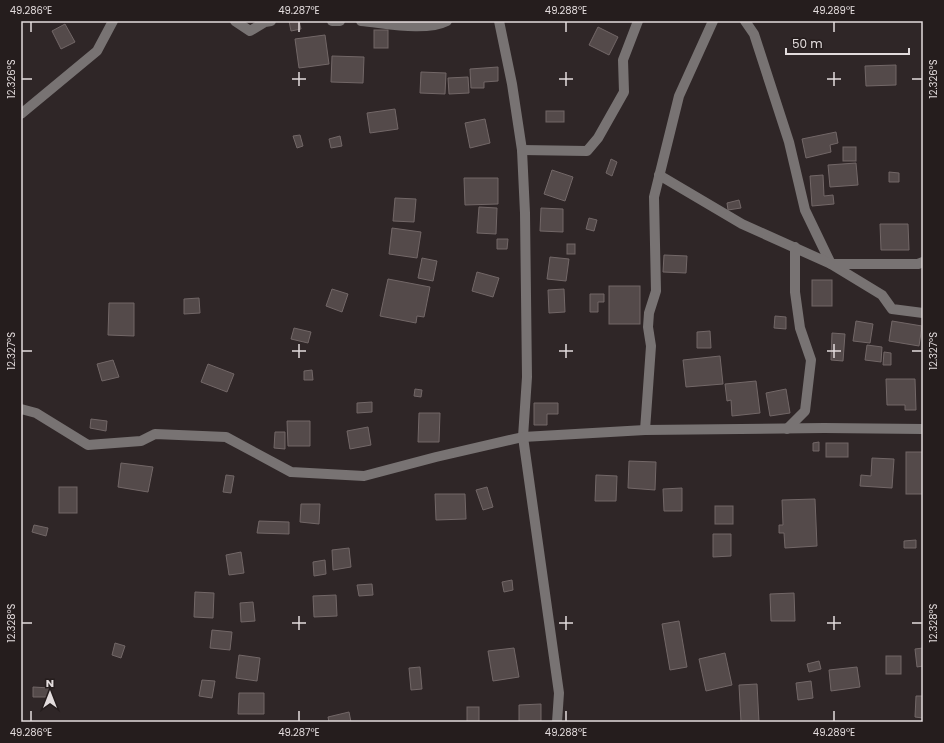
<svg xmlns="http://www.w3.org/2000/svg" width="944" height="743" font-family="Poppins,sans-serif">
<style>
.building{fill:#544a4a;stroke:#726767}
.lines{fill:none;stroke-linecap:round;stroke-linejoin:round}
.minor{stroke:#787373;stroke-width:10}
.ticks{fill:none;stroke:#e3dcdd;stroke-width:1.5}
.neatline{fill:none;stroke:#e3dcdd;stroke-width:1.5}
.ticks-label{font-size:10px;text-anchor:middle;fill:#e3dcdd}
</style>
<rect width="100%" height="100%" fill="#2f2627"/>
<!-- building -->
<g class="building">
<polygon points="289,21 299,21 301,29 291,31"/>
<polygon points="65,24 75,42 61,49 52,31"/>
<polygon points="598,27 618,37 609,55 589,45"/>
<rect x="374" y="30" width="14" height="18"/>
<polygon points="325,35 329,64 299,68 295,39"/>
<polygon points="332,56 364,57 363,83 331,82"/>
<polygon points="896,65 896,85 866,86 865,66"/>
<polygon points="498,67 498,81 484,82 484,88 471,88 470,69"/>
<polygon points="421,72 446,73 445,94 420,93"/>
<polygon points="468,77 469,93 449,94 448,78"/>
<polygon points="395,109 398,129 370,133 367,113"/>
<rect x="546" y="111" width="18" height="11"/>
<polygon points="485,119 490,143 470,148 465,123"/>
<polygon points="836,132 838,143 830,145 831,152 806,158 802,139"/>
<polygon points="300,135 303,146 297,148 293,136"/>
<polygon points="340,136 342,146 331,148 329,139"/>
<rect x="843" y="147" width="13" height="14"/>
<polygon points="611,159 617,162 612,176 606,173"/>
<polygon points="856,163 858,185 830,187 828,165"/>
<polygon points="552,170 573,177 565,201 544,194"/>
<polygon points="889,172 899,173 899,182 889,182"/>
<polygon points="823,175 824,196 833,195 834,204 812,206 810,176"/>
<polygon points="464,178 498,178 498,204 465,205"/>
<polygon points="395,198 416,199 414,222 393,221"/>
<polygon points="739,200 741,208 728,210 727,203"/>
<polygon points="479,207 497,208 496,234 477,233"/>
<polygon points="541,208 563,209 563,232 540,231"/>
<polygon points="589,218 597,220 594,231 586,229"/>
<polygon points="880,224 908,224 909,250 881,250"/>
<polygon points="392,228 421,232 417,258 389,254"/>
<polygon points="497,239 508,239 507,249 497,249"/>
<rect x="567" y="244" width="8" height="10"/>
<polygon points="664,255 687,256 686,273 663,272"/>
<polygon points="550,257 569,259 566,281 547,279"/>
<polygon points="422,258 437,261 433,281 418,278"/>
<polygon points="477,272 499,278 493,297 472,291"/>
<polygon points="388,279 430,287 424,317 417,316 416,323 380,316"/>
<rect x="812" y="280" width="20" height="26"/>
<rect x="609" y="286" width="31" height="38"/>
<polygon points="332,289 348,294 342,312 326,306"/>
<polygon points="564,289 565,312 549,313 548,290"/>
<polygon points="590,294 604,294 604,302 598,302 598,312 590,312"/>
<polygon points="199,298 200,313 184,314 184,299"/>
<polygon points="109,303 134,303 134,336 108,335"/>
<polygon points="775,316 786,317 786,329 774,328"/>
<polygon points="856,321 873,324 870,343 853,341"/>
<polygon points="892,321 922,326 919,346 889,341"/>
<polygon points="294,328 311,332 308,343 291,339"/>
<polygon points="710,331 711,348 697,348 697,332"/>
<polygon points="832,333 845,334 843,361 831,360"/>
<polygon points="867,345 882,347 881,362 865,360"/>
<polygon points="884,352 891,353 891,365 883,365"/>
<polygon points="720,356 723,384 686,387 683,360"/>
<polygon points="113,360 119,377 102,381 97,364"/>
<polygon points="208,364 234,374 227,392 201,382"/>
<polygon points="312,370 313,380 304,380 304,371"/>
<polygon points="886,379 915,379 916,410 905,410 905,405 887,405"/>
<polygon points="756,381 760,413 732,416 731,400 727,401 725,384"/>
<polygon points="415,389 422,390 421,397 414,396"/>
<polygon points="786,389 790,413 770,416 766,393"/>
<polygon points="372,402 372,412 357,413 357,403"/>
<polygon points="534,403 558,403 558,414 547,414 547,425 534,425"/>
<polygon points="419,413 440,413 439,442 418,442"/>
<polygon points="91,419 107,421 106,431 90,428"/>
<polygon points="287,421 310,421 310,446 288,446"/>
<polygon points="368,427 371,445 350,449 347,431"/>
<polygon points="275,432 285,432 285,449 274,448"/>
<polygon points="819,442 819,451 813,451 813,443"/>
<rect x="826" y="443" width="22" height="14"/>
<rect x="906" y="452" width="17" height="42"/>
<polygon points="872,458 894,459 892,488 860,486 861,475 871,476"/>
<polygon points="629,461 656,462 655,490 628,488"/>
<polygon points="121,463 153,467 148,492 118,487"/>
<polygon points="226,475 234,476 231,493 223,492"/>
<polygon points="596,475 617,476 616,501 595,501"/>
<rect x="59" y="487" width="18" height="26"/>
<polygon points="487,487 493,507 483,510 476,490"/>
<polygon points="682,488 682,511 664,511 663,489"/>
<polygon points="435,494 465,494 466,519 436,520"/>
<polygon points="815,499 817,546 785,548 784,533 779,533 779,525 783,525 782,500"/>
<polygon points="301,504 320,504 319,524 300,522"/>
<rect x="715" y="506" width="18" height="18"/>
<polygon points="259,521 289,522 289,534 257,533"/>
<polygon points="34,525 48,528 46,536 32,532"/>
<polygon points="713,534 731,534 731,556 713,557"/>
<polygon points="916,540 916,548 904,548 904,541"/>
<polygon points="349,548 351,567 333,570 332,550"/>
<polygon points="241,552 244,573 229,575 226,555"/>
<polygon points="325,560 326,574 314,576 313,562"/>
<polygon points="512,580 513,590 504,592 502,582"/>
<polygon points="372,584 373,595 359,596 357,585"/>
<polygon points="195,592 214,593 213,618 194,617"/>
<polygon points="794,593 795,621 771,621 770,594"/>
<polygon points="336,595 337,616 314,617 313,596"/>
<polygon points="253,602 255,621 241,622 240,603"/>
<polygon points="679,621 687,667 670,670 662,624"/>
<polygon points="212,630 232,632 230,650 210,648"/>
<polygon points="115,643 125,646 121,658 112,655"/>
<polygon points="514,648 519,677 493,681 488,651"/>
<polygon points="923,648 923,666 917,667 915,649"/>
<polygon points="725,653 732,685 706,691 699,659"/>
<polygon points="239,655 260,658 257,681 236,678"/>
<rect x="886" y="656" width="15" height="18"/>
<polygon points="819,661 821,669 809,672 807,664"/>
<polygon points="420,667 422,689 411,690 409,668"/>
<polygon points="857,667 860,687 831,691 829,670"/>
<polygon points="202,680 215,681 212,698 199,696"/>
<polygon points="811,681 813,698 798,700 796,683"/>
<polygon points="757,684 759,722 741,722 739,685"/>
<polygon points="33,687 50,688 50,697 33,697"/>
<polygon points="239,693 264,693 264,714 238,714"/>
<polygon points="916,696 923,696 923,718 915,717"/>
<polygon points="541,704 541,722 519,722 519,705"/>
<rect x="467" y="707" width="12" height="15"/>
<polygon points="349,712 351,722 329,722 328,717"/>
</g>
<g class="lines">
<!-- minor -->
<g class="minor">
<polyline points="235,21 250,31 265,22 271,21"/>
<polyline points="332,21 340,21"/>
<path d="M361,21C385,23 425,32 447,21"/>
<polyline points="499,21 512,84 522,150 525,213 527,377 523,437 559,693 557,722"/>
<polyline points="745,21 754,34 789,142 805,210 831,264 882,295 892,309 923,313"/>
<polyline points="21,114 97,51 113,21"/>
<polyline points="522,150 587,151 598,138 624,92 623,60 638,21"/>
<polyline points="659,175 742,224 831,264 918,264 923,262"/>
<polyline points="21,409 36,413 88,445 141,441 155,434 226,437 291,472 364,476 436,457 523,437 645,430 824,428 923,429"/>
<polyline points="787,429 805,411 811,360 800,328 795,292 795,247"/>
<polyline points="645,430 651,346 648,327 649,313 656,291 654,197 679,96 713,21"/>
</g>
</g>
<!-- ticks -->
<path class="ticks" d="M31,22V32M299,22V32M566,22V32M834,22V32M299,72V86M566,72V86M834,72V86M22,79H32M292,79H306M559,79H573M827,79H841M912,79H922M299,344V358M566,344V358M834,344V358M22,351H32M292,351H306M559,351H573M827,351H841M912,351H922M299,616V630M566,616V630M834,616V630M22,623H32M292,623H306M559,623H573M827,623H841M912,623H922M31,711V721M299,711V721M566,711V721M834,711V721"/>
<!-- border -->
<rect width="944" height="743" fill="none" stroke="#251d1d" stroke-width="44"/>
<!-- north arrow -->
<g transform="translate(50 693)" stroke="#251d1d" stroke-width="3" paint-order="stroke">
<path d="M0-3L7 15L0 10L-7 15Z" fill="#e3dcdd"/>
<text y="-6" font-size="11" font-weight="bold" text-anchor="middle" fill="#e3dcdd">N</text>
</g>
<!-- scale -->
<path d="M786 48v6h123v-6" fill="none" stroke="#e3dcdd" stroke-width="2"/>
<text x="792" y="48" font-size="12" fill="#e3dcdd" stroke="#251d1d" stroke-width="3" paint-order="stroke">50 m</text>
<rect x="22" y="22" width="900" height="699" class="neatline"/>
<g class="ticks-label">
<text x="31" y="14">49.286°E</text>
<text x="299" y="14">49.287°E</text>
<text x="566" y="14">49.288°E</text>
<text x="834" y="14">49.289°E</text>
<text transform="translate(11 79) rotate(-90)" y="4">12.326°S</text>
<text transform="translate(933 79) rotate(-90)" y="4">12.326°S</text>
<text transform="translate(11 351) rotate(-90)" y="4">12.327°S</text>
<text transform="translate(933 351) rotate(-90)" y="4">12.327°S</text>
<text transform="translate(11 623) rotate(-90)" y="4">12.328°S</text>
<text transform="translate(933 623) rotate(-90)" y="4">12.328°S</text>
<text x="31" y="736">49.286°E</text>
<text x="299" y="736">49.287°E</text>
<text x="566" y="736">49.288°E</text>
<text x="834" y="736">49.289°E</text>
</g>
</svg>
